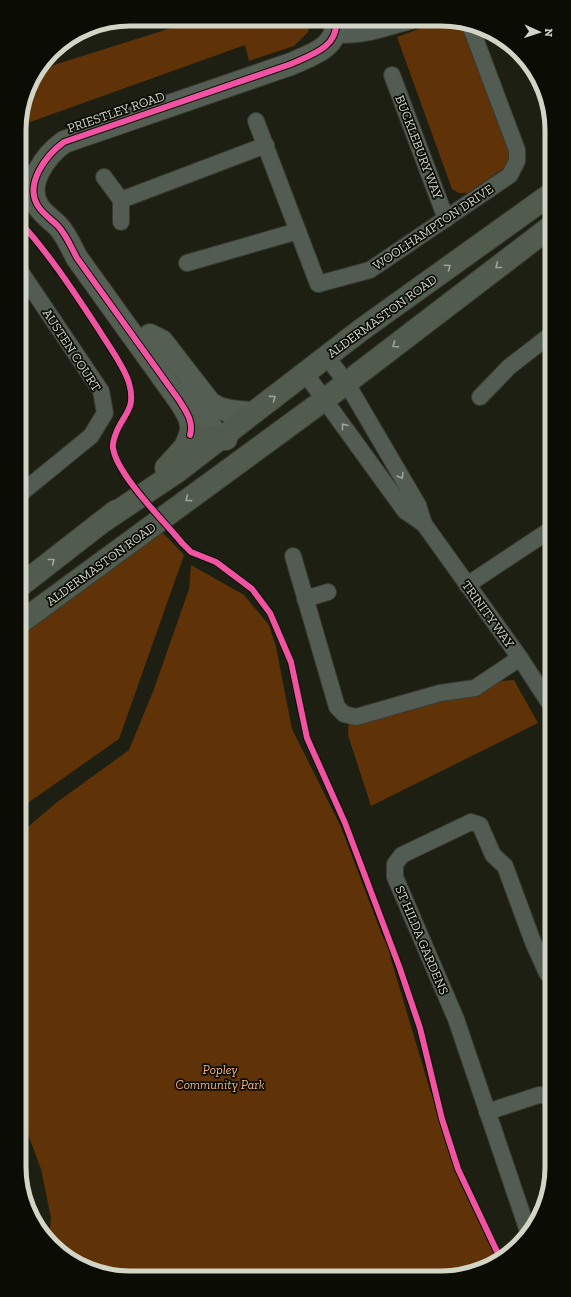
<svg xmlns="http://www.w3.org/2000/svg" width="571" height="1297" font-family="'Zilla Slab',serif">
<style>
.green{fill:#5f3208}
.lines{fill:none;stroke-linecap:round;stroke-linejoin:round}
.street-casing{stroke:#3a3b30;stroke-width:18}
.secondary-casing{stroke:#3a3b30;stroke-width:24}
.primary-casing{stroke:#3a3b30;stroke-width:24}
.street{stroke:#525c52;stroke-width:16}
.secondary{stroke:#545e52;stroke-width:22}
.primary{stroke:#515b4e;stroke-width:22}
.cycleway-casing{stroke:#0b0d04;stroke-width:8}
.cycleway{stroke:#f153a3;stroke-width:6}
.oneway{stroke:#9ea496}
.oneway2{stroke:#9fa598}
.labels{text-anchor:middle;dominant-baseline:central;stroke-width:3.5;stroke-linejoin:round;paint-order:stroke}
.street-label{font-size:13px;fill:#d2d5c6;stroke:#0b0d04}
.park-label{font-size:13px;font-style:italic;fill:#f1b285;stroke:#0b0d04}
.rim{fill:none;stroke:#d2d5c6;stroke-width:5}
</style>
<rect width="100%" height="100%" fill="#1e1f13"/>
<!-- green -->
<g class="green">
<polygon points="200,19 311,20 308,32 294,46 249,61 245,45 19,126 31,81 38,70"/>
<polygon points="440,21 461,21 510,154 508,165 468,193 459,193 452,189 397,37"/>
<polygon points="161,531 184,555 119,739 22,807 21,633"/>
<polygon points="191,565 244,595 269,625 276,647 292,729 341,827 384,940 386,935 393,956 390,956 430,1090 498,1261 470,1274 108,1276 57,1250 49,1238 51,1218 41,1169 23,1121 22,832 56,803 129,750 154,689 189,589"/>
<polygon points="498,678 502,681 514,680 538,723 371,806 348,735 349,718"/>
</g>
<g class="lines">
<defs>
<g id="street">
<path d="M335,34C361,38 386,27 411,21"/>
<polyline points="392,75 446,219"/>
<polyline points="256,121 318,284 370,270 510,175 517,161 517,150 470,25"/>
<polyline points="104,177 121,200 266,145"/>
<polyline points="19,194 34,195"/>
<polyline points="121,200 121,222"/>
<polyline points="187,263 298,231"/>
<polyline points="20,271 101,391 105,413 91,436 20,494"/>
<polyline points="326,356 346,382 418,505 424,524 520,658 550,704"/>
<polyline points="305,373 405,511 424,524"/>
<polyline points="480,397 509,367 549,336"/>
<polyline points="293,556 337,707 344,714 356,717 440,693 475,688 520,658"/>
<polyline points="467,585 550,530"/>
<polyline points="305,599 328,592"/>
<polyline points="487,1112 539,1095 551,1096"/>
<polyline points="529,1234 456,1019 395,877 395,864 402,855 471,822 480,825 493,855 505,866 533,942 547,973 551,975"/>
</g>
<g id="secondary">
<path d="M150,335L162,341L210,403C223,412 237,412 252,413"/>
<polyline points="190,390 218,439"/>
<path d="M190,435C194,422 186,411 179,400L77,258C71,247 67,236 58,226C52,220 43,214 38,206C24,184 46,155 64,142L291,64C311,55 339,47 336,20"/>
</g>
<g id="primary">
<polyline points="166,468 185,447 190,435 226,439"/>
<polyline points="105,520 178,471 361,330 548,196"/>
<polyline points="21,585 116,511"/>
<polyline points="21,622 324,400 549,228"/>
</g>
</defs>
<!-- street casing -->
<use href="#street" class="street-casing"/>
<!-- secondary casing -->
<use href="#secondary" class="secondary-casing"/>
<!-- primary casing -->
<use href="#primary" class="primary-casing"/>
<!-- street -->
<use href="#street" class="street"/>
<!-- secondary -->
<use href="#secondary" class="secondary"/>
<!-- primary -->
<use href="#primary" class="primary"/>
<defs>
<g id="cycleway">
<path d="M20,222C50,255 74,292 99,330C108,345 124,366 129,383C137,411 122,414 115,436C114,439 112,444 113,448C117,475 164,521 182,543L191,552L216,562L252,589L270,613L291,662L307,738L345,823L399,966L420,1028L442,1119L458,1169L501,1260"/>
<path d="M190,435C194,422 186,411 179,400L77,258C71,247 67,236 58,226C52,220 43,214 38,206C24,184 46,155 64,142L291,64C311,55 339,47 336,20"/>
</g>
</defs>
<!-- cycleway casing -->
<use href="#cycleway" class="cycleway-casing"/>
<!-- cycleway -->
<use href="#cycleway" class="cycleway"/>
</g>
<!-- one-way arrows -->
<defs><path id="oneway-chevron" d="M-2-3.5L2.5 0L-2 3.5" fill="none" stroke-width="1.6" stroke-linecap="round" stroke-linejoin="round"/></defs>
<g class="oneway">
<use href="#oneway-chevron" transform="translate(498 266) rotate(142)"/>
<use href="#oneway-chevron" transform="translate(448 267) rotate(-35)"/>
<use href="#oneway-chevron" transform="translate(395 345) rotate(145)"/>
<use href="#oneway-chevron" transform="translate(273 398) rotate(-36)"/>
<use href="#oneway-chevron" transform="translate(188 499) rotate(143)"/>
<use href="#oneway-chevron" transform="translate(52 561) rotate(-38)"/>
</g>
<g class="oneway2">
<use href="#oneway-chevron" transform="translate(344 426) rotate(-128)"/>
<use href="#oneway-chevron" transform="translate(401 476) rotate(59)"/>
</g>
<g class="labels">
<!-- street labels -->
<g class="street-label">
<text transform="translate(116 112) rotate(-19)">PRIESTLEY ROAD</text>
<text transform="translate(419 147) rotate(69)">BUCKLEBURY WAY</text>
<text transform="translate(433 227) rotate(-34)">WOOLHAMPTON DRIVE</text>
<text transform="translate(382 316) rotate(-36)">ALDERMASTON ROAD</text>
<text transform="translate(72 350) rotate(57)">AUSTEN COURT</text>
<text transform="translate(101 564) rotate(-36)">ALDERMASTON ROAD</text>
<text transform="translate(488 614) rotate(54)">TRINITY WAY</text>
<text transform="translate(422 940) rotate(67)">ST HILDA GARDENS</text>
</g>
<!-- park labels -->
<g class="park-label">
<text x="220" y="1069">Popley<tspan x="220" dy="15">Community Park</tspan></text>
</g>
</g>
<!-- crop -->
<path d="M0 0H571V1297H0ZM130 26H441A104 104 0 0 1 545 130V1167A104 104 0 0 1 441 1271H130A104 104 0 0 1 26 1167V130A104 104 0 0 1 130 26Z" fill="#0b0d04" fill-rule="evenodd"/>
<path class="rim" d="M130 26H441A104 104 0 0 1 545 130V1167A104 104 0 0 1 441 1271H130A104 104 0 0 1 26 1167V130A104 104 0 0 1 130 26Z"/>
<!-- north arrow -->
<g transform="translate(539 32) rotate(93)" stroke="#0b0d04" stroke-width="3" paint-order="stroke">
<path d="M0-3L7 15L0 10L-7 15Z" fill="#d2d5c6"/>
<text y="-6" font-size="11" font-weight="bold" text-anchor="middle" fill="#d2d5c6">N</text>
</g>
</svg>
